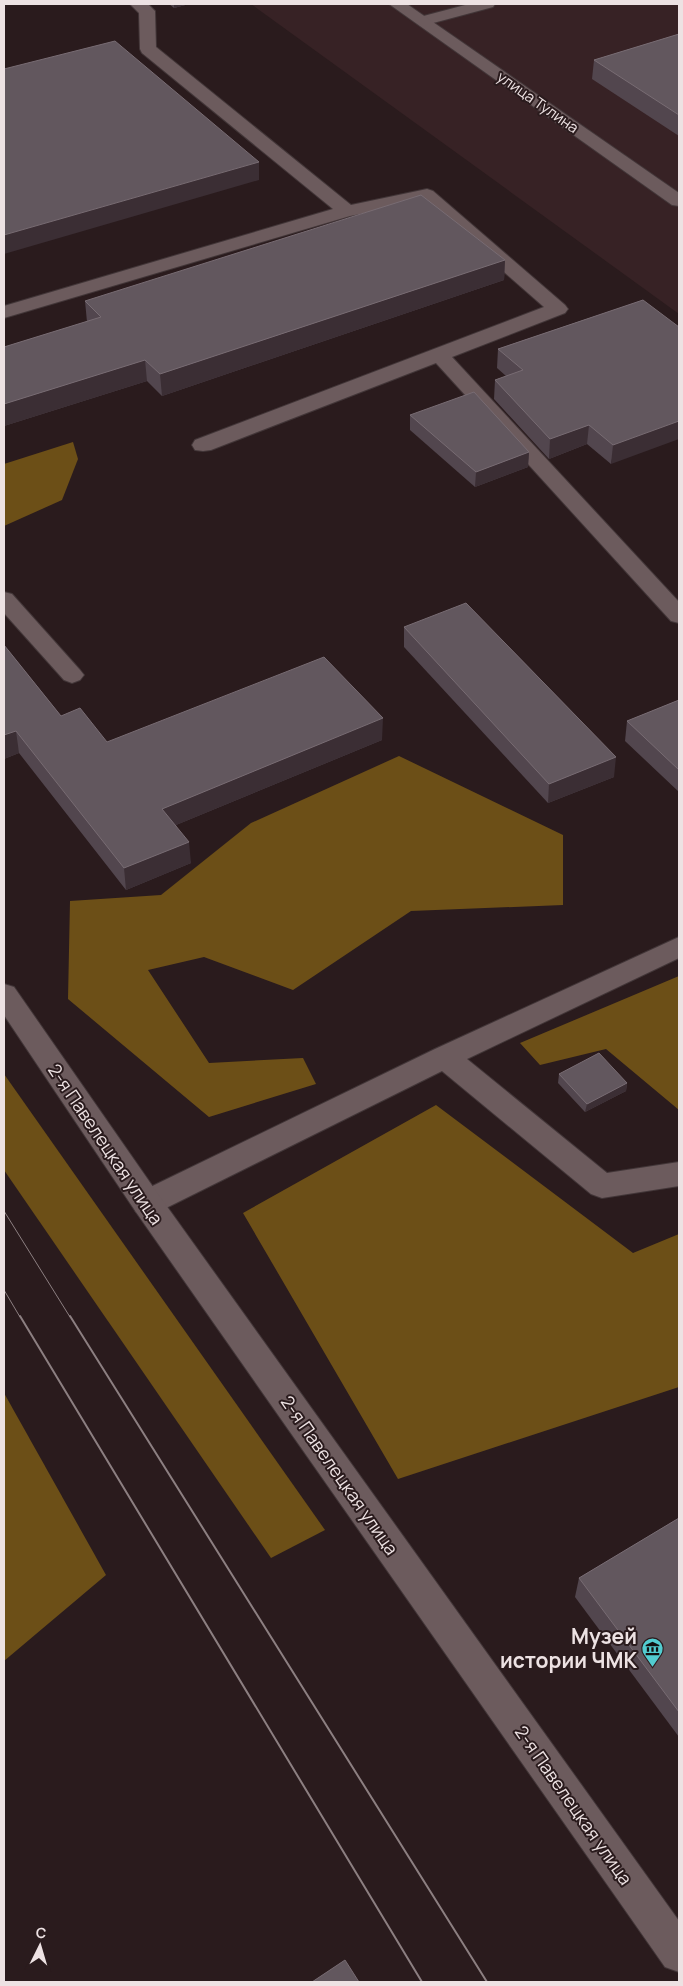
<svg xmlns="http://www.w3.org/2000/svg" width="683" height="1986" font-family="Manrope,sans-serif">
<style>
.built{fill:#372225}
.forest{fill:#6c4f17}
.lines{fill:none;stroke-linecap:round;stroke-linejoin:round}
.lane-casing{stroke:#423638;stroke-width:2}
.street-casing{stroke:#423638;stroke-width:2}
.secondary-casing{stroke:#423638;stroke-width:2}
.lane{fill:#6c5b5d;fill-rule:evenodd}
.street{fill:#6c5b5d;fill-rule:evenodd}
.secondary{fill:#6c5b5d;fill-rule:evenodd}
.tram-far1{stroke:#8c7f81;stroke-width:1}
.tram{stroke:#8c7f81;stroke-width:2}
.wall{fill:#52464e}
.shaded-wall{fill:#3b2e34}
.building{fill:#62575e;stroke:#786c73}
.labels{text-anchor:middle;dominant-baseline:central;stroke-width:4;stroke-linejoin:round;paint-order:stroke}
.far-street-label{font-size:15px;fill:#ede2e3;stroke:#2a1b1d}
.street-label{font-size:18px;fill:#ede2e3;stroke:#2a1b1d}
.near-poi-label{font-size:21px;font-weight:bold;fill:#ede2e3;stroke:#2a1b1d;text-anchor:end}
</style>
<rect width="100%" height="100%" fill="#2a1b1d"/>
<!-- built -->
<polygon class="built" points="251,4 679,4 679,314"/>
<!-- forest -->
<g class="forest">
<polygon points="73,442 78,459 62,500 4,526 4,464"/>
<polygon points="399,756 563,835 563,905 411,911 293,990 204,957 148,970 209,1063 303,1058 316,1084 209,1117 68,999 70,901 161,895 251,823"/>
<polygon points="679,976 679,1110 606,1049 540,1065 520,1043"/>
<polygon points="4,1074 325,1530 271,1558 4,1170"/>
<polygon points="436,1105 633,1253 679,1234 679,1387 398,1479 243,1213"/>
<polygon points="4,1393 106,1575 4,1661"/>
</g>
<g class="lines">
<defs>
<g id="lane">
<polygon points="130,4 148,4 155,11 156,47 351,205 427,189 433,191 565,305 568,309 565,313 452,357 679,602 679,623 671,621 436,363 211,450 203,451 195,450 192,445 195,440 544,307 423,201 350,216 4,318 4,306 333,209 142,53 140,49 139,13"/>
<polygon points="469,4 495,4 493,7 422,26 414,21 416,18"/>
<polygon points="4,592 12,594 80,670 84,675 80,680 72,683 64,680 4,613"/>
<polygon points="679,937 679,958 467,1059 607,1173 679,1162 679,1186 602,1198 591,1194 442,1071 158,1212 147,1215 136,1212 132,1203 136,1194 435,1049"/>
</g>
<polygon id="street" points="389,4 407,4 679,193 679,206 672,205"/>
<polygon id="secondary" points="4,984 14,987 158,1194 679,1921 679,1972 665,1967 136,1212 4,1015"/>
</defs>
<!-- lane casing -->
<use href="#lane" class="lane-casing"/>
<!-- street casing -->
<use href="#street" class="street-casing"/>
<!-- secondary casing -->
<use href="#secondary" class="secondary-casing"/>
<!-- lane -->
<use href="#lane" class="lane"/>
<!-- street -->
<use href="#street" class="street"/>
<!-- secondary -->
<use href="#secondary" class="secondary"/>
<!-- tram-far1 -->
<g class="tram-far1">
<polyline points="4,1211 70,1317"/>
<polyline points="4,1290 20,1317"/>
</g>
<!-- tram -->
<g class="tram">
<polyline points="20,1316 422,1982"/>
<polyline points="70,1316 487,1982"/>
</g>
</g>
<!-- wall -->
<g class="wall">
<polygon points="169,4 189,4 174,8"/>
<polygon points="679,34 679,136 592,79 594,60"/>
<polygon points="505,260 504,280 162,396 147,381 4,426 4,347 87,322 85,301"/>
<polygon points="643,300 611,464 587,444 549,459 494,399 495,380 506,376 497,368 498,349"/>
<polygon points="410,415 529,452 528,467 475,487 410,430"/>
<polygon points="404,627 614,777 548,803 404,647"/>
<polygon points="4,645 61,716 107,742 382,740 176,825 191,863 126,890 19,753 4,759"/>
<polygon points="679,700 679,792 625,741 627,721"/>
<polygon points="559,1074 627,1083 626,1091 585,1112 558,1083"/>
<polygon points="679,1518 679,1737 575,1597 579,1578"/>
</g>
<!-- shaded-wall -->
<g class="shaded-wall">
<polygon points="174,4 189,4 174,8"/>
<polygon points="259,162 259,180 4,254 4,235"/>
<polygon points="505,260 504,280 162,396 160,374"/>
<polygon points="145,360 147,381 4,426 4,404"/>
<polygon points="679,421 679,439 611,464 613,445"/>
<polygon points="589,425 587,444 549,459 550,439"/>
<polygon points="529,452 528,467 475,487 476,472"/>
<polygon points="383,718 382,740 164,830 162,809"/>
<polygon points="16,731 19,753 4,759 4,735"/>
<polygon points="616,757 614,777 548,803 549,784"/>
<polygon points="189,842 191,863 126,890 124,868"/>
<polygon points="627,1083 626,1091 585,1112 587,1104"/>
</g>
<!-- building -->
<g class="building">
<polygon points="679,34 679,115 594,60"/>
<polygon points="115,41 259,162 4,235 4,69"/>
<polygon points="421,195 505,260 160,374 145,360 4,404 4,347 101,317 85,301"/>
<polygon points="643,300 679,327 679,421 613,445 589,425 550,439 495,380 523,370 498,349"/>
<polygon points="474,392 529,452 476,472 410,415"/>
<polygon points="466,603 616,757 549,784 404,627"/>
<polygon points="4,645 61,716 80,708 107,742 324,657 383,718 162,809 189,842 124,868 16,731 4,735"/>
<polygon points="679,700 679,770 627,721"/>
<polygon points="599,1053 627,1083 587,1104 559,1074"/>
<polygon points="679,1518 679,1712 579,1578"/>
<polygon points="345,1960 359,1982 312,1982"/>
</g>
<!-- icons -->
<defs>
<symbol id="museum-pin" viewBox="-11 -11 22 30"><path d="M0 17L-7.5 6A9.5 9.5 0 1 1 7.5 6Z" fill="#52ccd0" stroke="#2a1b1d"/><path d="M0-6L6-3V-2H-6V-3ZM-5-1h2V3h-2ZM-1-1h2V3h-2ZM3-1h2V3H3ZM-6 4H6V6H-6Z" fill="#111"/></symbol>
</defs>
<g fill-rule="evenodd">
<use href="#museum-pin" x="640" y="1636" width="25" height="34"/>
</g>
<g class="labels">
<!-- far-street labels -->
<g class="far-street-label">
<text transform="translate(538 102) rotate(35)">улица Тулина</text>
</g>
<!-- street labels -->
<g class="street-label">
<text transform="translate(106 1144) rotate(56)">2-я Павелецкая улица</text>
<text transform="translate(340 1475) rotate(55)">2-я Павелецкая улица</text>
<text transform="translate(574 1805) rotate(55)">2-я Павелецкая улица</text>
</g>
<!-- near-poi labels -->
<g class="near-poi-label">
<text x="637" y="1636">Музей<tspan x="637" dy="24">истории ЧМК</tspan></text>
</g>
</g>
<!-- border -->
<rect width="683" height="1986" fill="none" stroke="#ede2e3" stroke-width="10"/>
<!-- north arrow -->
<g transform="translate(40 1946) rotate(5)" stroke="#2a1b1d" stroke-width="4" paint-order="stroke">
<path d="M0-4L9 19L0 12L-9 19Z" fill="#ede2e3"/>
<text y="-8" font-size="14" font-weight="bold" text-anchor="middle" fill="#ede2e3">С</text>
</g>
</svg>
